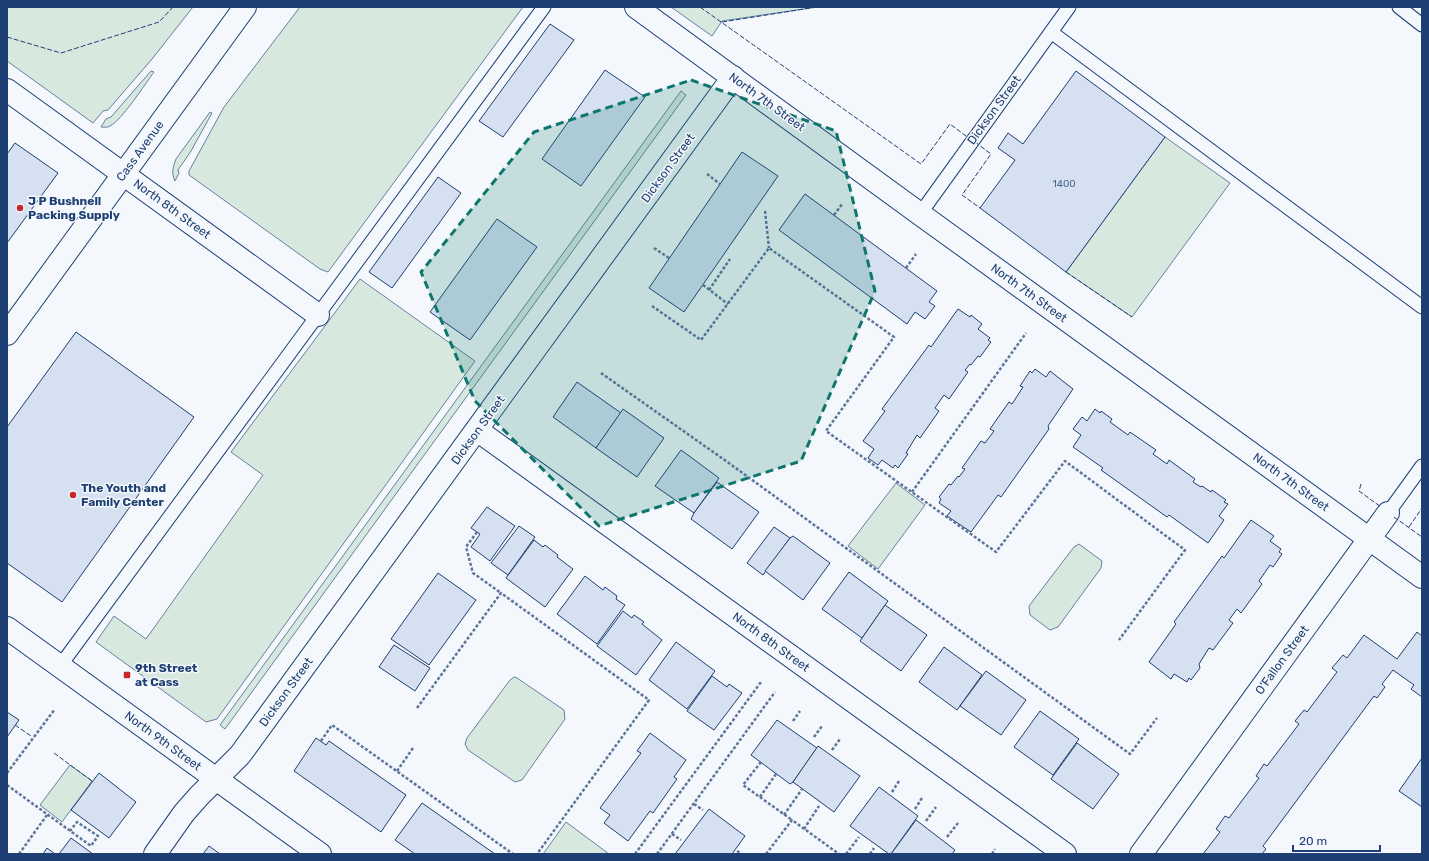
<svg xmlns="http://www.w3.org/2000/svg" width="1429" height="861" font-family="Rubik,sans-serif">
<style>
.green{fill:#d7e8df;stroke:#687fa3}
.building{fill:#d5e0f0;stroke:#1d3f73}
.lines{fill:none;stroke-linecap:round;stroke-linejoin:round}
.lane-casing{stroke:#1d3f73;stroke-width:15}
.street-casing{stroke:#1d3f73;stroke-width:24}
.secondary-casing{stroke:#1d3f73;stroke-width:24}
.path{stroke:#5e769c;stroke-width:2.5;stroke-dasharray:3 2;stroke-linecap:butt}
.lane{stroke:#f4f7fb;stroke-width:13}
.street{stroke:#f4f7fb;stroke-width:22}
.secondary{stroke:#f4f7fb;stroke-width:22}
.fence{stroke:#1d3f73;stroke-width:1;stroke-dasharray:5 2;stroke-linecap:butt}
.marked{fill:#0f766e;fill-opacity:0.2;stroke:#0f766e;stroke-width:3;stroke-dasharray:8 5;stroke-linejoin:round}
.poi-dot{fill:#c62828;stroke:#f4f7fb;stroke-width:1.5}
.labels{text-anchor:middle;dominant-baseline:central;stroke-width:3;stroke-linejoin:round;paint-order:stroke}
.number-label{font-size:10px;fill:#4b6792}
.street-label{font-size:12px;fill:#1d3f73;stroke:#f4f7fb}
.poi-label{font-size:12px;font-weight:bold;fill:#1d3f73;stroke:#f4f7fb;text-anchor:start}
</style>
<rect width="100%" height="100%" fill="#f4f7fb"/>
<!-- green -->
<g class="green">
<polygon points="7,7 193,7 152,59 108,110 103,111 93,123 7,61"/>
<polygon points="300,7 523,7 328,272 320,269 189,175 189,171 224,107"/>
<polygon points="671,7 817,7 722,21 712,36"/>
<path d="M151,71L154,72C145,84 122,120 110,126C107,128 104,127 101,127L106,119L111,117Z"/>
<polygon points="681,91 686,95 225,729 220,725"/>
<path d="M210,112L212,113L191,151L178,170L179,173L175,181C171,173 173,167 176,159Z"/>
<polygon points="1165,137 1230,183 1132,317 1066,272"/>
<polygon points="360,279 475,361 217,719 206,722 96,642 114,616 146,639 263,475 231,452"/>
<polygon points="896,483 925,505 878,569 848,546"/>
<polygon points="1079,544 1102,561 1101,568 1058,627 1050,630 1030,615 1029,606 1074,547"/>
<polygon points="514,677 517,678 564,710 565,719 522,780 515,782 468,750 465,744 467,738 510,680"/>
<polygon points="70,765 92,781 62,822 40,805"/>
<polygon points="566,822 609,854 543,854"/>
</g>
<!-- building -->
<g class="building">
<polygon points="550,24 574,40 503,137 479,121"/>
<polygon points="605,70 645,97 581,186 542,159"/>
<polygon points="1076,71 1165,137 1066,272 980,208 1015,160 998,148 1008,133 1023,144"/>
<polygon points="15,143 58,173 7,243 7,154"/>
<polygon points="742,152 778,176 684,312 649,288"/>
<polygon points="438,177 461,193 392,288 369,272"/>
<polygon points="805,194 937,291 929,302 935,306 925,319 915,312 907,324 779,230"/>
<polygon points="497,219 537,247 470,340 430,312"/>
<polygon points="958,309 970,317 971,315 982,324 978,329 990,338 988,340 991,342 980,357 978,356 971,365 970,364 965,370 968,372 949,399 944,395 935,408 939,411 920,438 917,435 906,453 908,454 898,468 895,465 893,468 882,460 878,465 868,458 874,449 863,441 885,411 882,409 929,345 931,347"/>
<polygon points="76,332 194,417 62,602 7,563 7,427"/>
<polygon points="1035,369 1046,377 1050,371 1073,389 1048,426 1049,429 1001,497 998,495 971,532 947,516 951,511 939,503 941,499 939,497 949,484 951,485 958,476 959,477 965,469 962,468 981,441 985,443 994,431 990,429 1009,402 1012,404 1023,387 1020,386 1030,371 1032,373"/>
<polygon points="577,382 621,413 596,448 553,417"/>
<polygon points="623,409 664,438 637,477 596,448"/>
<polygon points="1095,409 1100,413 1101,411 1112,419 1110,422 1128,435 1130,432 1156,450 1153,454 1167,464 1169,460 1195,479 1193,482 1201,487 1202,486 1211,492 1212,490 1226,500 1224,502 1228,504 1219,516 1224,520 1208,543 1169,515 1167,517 1101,470 1103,468 1073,447 1081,435 1073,429 1082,417 1087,421"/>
<polygon points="681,450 719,478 694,513 655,486"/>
<polygon points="717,482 759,512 732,549 691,519 694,513"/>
<polygon points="487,507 515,526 490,561 471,547 480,534 471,528"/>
<polygon points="1251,520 1274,536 1270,541 1281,549 1279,552 1282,554 1273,567 1270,565 1259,581 1262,584 1241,613 1237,609 1229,620 1233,623 1213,650 1209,648 1199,664 1200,668 1191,680 1189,678 1187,682 1174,674 1171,679 1149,662 1176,624 1174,622 1222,556 1224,558"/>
<polygon points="519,526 535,537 508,575 491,563"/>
<polygon points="774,527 790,538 763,575 747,563"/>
<polygon points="793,536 830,563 803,600 765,571 790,538"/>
<polygon points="534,540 543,547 545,545 558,555 557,557 573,569 545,607 506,578"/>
<polygon points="849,572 888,601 862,638 822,609"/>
<polygon points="438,573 476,600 429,665 391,639"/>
<polygon points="585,576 603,590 605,587 617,596 616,599 625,605 597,644 557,614"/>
<polygon points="885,605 927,635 901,671 860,641"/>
<polygon points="623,611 632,618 634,615 644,622 642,624 662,640 636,675 597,646"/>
<polygon points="1417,632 1422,636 1422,697 1411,689 1414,685 1393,670 1382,684 1385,687 1377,698 1374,696 1263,846 1266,849 1262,854 1203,854 1220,832 1216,829 1225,816 1229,818 1259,778 1256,776 1264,764 1267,766 1299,724 1295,721 1304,710 1307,712 1337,672 1332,668 1343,655 1347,658 1364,635 1397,659"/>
<polygon points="676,642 715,671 687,709 649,680"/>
<polygon points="394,645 430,668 415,691 379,667"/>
<polygon points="944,647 982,675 957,710 919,682"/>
<polygon points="986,671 1026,700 1001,735 960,706"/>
<polygon points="712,676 727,687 729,684 742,693 714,730 687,711"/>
<polygon points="1040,711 1079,739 1053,775 1014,747"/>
<polygon points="7,712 19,720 7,737"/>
<polygon points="777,720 817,748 793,782 790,784 751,755"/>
<polygon points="650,733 686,760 674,777 677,779 653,813 650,811 628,841 604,823 610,815 600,808 641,753 637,751"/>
<polygon points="316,738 326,745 329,741 406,795 381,832 294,771"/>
<polygon points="1077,743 1119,774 1093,809 1051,779"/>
<polygon points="818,746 860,776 834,812 793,782"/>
<polygon points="1422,758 1422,807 1399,791"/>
<polygon points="99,773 136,802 109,838 71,810"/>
<polygon points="879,787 918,816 891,854 889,854 850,826"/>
<polygon points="422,803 495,854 415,854 395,840"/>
<polygon points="709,809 745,836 732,854 675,854"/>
<polygon points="916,820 955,850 952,854 891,854"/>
<polygon points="71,838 93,854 59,854"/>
<polygon points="209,846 220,854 203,854"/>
<polygon points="47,848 55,854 43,854"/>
</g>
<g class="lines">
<defs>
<g id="lane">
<polyline points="1399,7 1422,25"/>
<polyline points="1051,32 1422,307"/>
<polyline points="920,214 1069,7"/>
<polyline points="1388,513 1422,466"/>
<polyline points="60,666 544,7"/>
</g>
<g id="street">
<polyline points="636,7 920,214 1422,577"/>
<polyline points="7,90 318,315"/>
<polyline points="477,430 1065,854"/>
<polyline points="155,854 184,813 199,796 240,755 733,77"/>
<polyline points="1141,854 1388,513"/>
</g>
<g id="secondary">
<polyline points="7,334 245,7"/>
<polyline points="7,628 320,854"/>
</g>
</defs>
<!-- lane casing -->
<use href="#lane" class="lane-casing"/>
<!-- street casing -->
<use href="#street" class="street-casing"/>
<!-- secondary casing -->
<use href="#secondary" class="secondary-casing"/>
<!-- path -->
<g class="path">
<polyline points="707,174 720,184"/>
<polyline points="765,211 769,248"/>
<polyline points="834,215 843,203"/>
<polyline points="654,248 669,258"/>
<polyline points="906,268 916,254"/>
<polyline points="703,285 728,304"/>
<polyline points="709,290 730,259"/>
<polyline points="652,306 701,340 769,248 894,337 826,431 996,552 1065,461 1185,550 1119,640"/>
<polyline points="601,373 726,461 1130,754 1157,718"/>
<polyline points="912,492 1026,333"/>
<polyline points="477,532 466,547 473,573 501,593"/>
<polyline points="417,708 501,593 649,700 537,854"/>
<polyline points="793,721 800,711"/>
<polyline points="814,737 822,726"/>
<polyline points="321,741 332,725 513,854"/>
<polyline points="832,750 840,739"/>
<polyline points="761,762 743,785 792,820"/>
<polyline points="397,771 413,748"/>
<polyline points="7,773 55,709"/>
<polyline points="7,785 91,846 98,836 77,822 70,831"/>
<polyline points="892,792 899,781"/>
<polyline points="760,797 776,774"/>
<polyline points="694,804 703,810"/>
<polyline points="915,809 922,798"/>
<polyline points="784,815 802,789"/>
<polyline points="926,821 936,807"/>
<polyline points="804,829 819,806"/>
<polyline points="672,834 681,840"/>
<polyline points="947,837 958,823"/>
<polyline points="737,851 742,854"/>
<polyline points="19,854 47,815"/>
<polyline points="635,854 761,682"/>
<polyline points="657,854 775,692"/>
<polyline points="766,854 792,820 839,854"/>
<polyline points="846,854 859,837"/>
<polyline points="870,854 874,848"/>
<polyline points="992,854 995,849"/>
</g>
<!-- lane -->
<use href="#lane" class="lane"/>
<!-- street -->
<use href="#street" class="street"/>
<!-- secondary -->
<use href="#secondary" class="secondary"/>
<!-- fence -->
<g class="fence">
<polyline points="700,7 921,164 950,124 970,139"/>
<polyline points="722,22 817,7"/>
<polyline points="7,37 61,53 159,22 173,7"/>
<polyline points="975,142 991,154 962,195 980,208"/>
<polyline points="1066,272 1132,317"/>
<polyline points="1361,484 1359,491 1381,507"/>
<polyline points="1394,517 1422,537"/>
<polyline points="1409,527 1422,508"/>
<polyline points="15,725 31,736"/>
<polyline points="54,753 92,781"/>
</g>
</g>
<!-- marked area -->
<path class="marked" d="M691,80L836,131L875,291L801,461L599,526L475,401L421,272L534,132Z"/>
<!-- markers -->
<g class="poi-dot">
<circle cx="20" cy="208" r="4"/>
<circle cx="73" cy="495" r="4"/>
<rect x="123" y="671" width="8" height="8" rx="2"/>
</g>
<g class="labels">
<!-- number labels -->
<g class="number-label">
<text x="1064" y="184">1400</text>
</g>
<!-- street labels -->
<g class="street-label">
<text transform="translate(767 102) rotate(36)">North 7th Street</text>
<text transform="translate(994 110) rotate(-54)">Dickson Street</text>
<text transform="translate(140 151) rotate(-54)">Cass Avenue</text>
<text transform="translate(668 168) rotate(-54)">Dickson Street</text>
<text transform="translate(172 209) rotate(36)">North 8th Street</text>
<text transform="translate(1029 293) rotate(36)">North 7th Street</text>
<text transform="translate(478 430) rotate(-54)">Dickson Street</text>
<text transform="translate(1291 482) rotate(36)">North 7th Street</text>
<text transform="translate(771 642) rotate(36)">North 8th Street</text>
<text transform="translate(1282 660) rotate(-54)">O'Fallon Street</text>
<text transform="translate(286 692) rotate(-54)">Dickson Street</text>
<text transform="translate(163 741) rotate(36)">North 9th Street</text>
</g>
<!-- poi labels -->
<g class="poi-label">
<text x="28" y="201">J P Bushnell<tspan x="28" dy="14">Packing Supply</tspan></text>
<text x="81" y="488">The Youth and<tspan x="81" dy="14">Family Center</tspan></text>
<text x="135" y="668">9th Street<tspan x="135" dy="14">at Cass</tspan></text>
</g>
</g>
<!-- border -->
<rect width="1429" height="861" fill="none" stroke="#1d3f73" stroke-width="16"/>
<!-- scale -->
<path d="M1293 845v6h87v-6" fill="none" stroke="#1d3f73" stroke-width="2"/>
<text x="1299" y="845" font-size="12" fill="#1d3f73" stroke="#f4f7fb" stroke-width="3" paint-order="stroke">20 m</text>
</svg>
